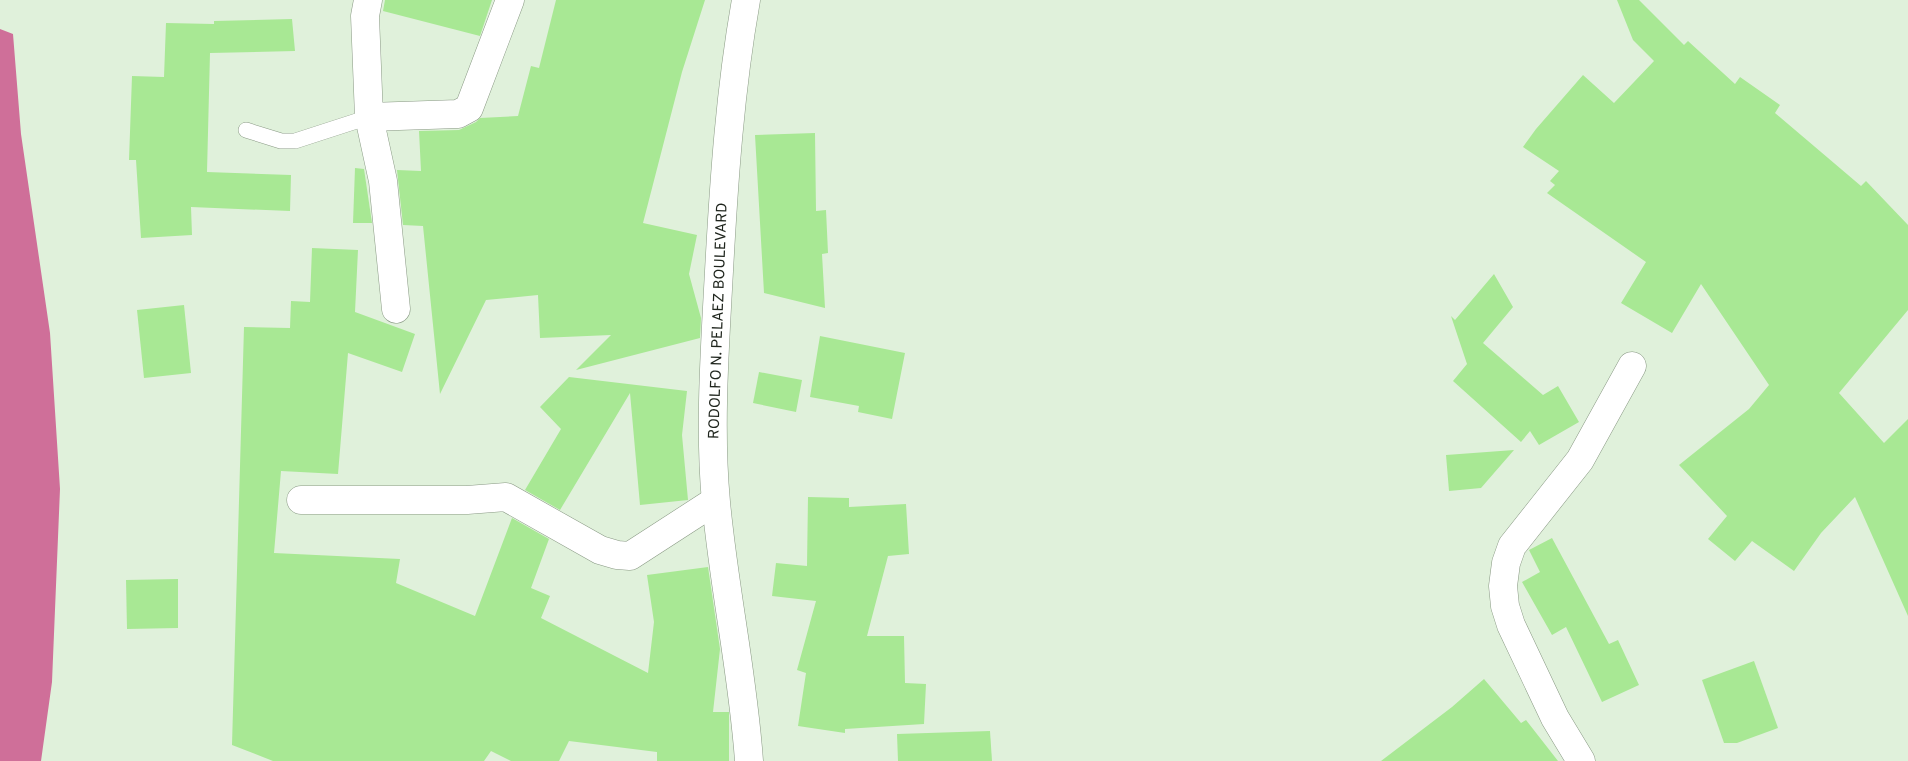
<svg xmlns="http://www.w3.org/2000/svg" width="1908" height="761" font-family="Overpass,sans-serif">
<style>
.water{fill:#cf6f99}
.building{fill:#a8e894}
.lines{fill:none;stroke-linecap:round;stroke-linejoin:round}
.lane-casing{stroke:#899984;stroke-width:16}
.street-casing{stroke:#899984;stroke-width:29}
.secondary-casing{stroke:#899984;stroke-width:29}
.lane{stroke:#fff;stroke-width:15}
.street{stroke:#fff;stroke-width:28}
.secondary{stroke:#fff;stroke-width:28}
.labels{text-anchor:middle;dominant-baseline:central;stroke-width:4.5;stroke-linejoin:round;paint-order:stroke}
.street-label{font-size:15px;fill:#1f251d;stroke:#fff}
</style>
<rect width="100%" height="100%" fill="#e0f1db"/>
<!-- water -->
<polygon class="water" points="0,29 13,34 21,134 50,333 60,489 52,682 41,761 0,761"/>
<!-- building -->
<g class="building">
<polygon points="385,0 492,0 480,36 383,11"/>
<polygon points="556,0 705,0 682,72 643,223 697,235 689,274 701,318 700,338 576,370 611,335 540,338 538,295 486,300 440,394 423,226 403,225 397,170 421,171 419,131 459,130 476,122 480,118 518,116 531,66 539,68"/>
<polygon points="1617,0 1639,0 1684,45 1688,41 1735,84 1740,77 1780,105 1775,113 1861,186 1866,181 1908,225 1908,310 1839,393 1884,443 1908,419 1908,616 1855,497 1821,533 1794,571 1752,541 1735,561 1708,539 1727,516 1679,465 1749,409 1769,385 1701,284 1672,333 1621,303 1646,262 1547,193 1555,185 1550,181 1559,171 1523,147 1536,129 1583,75 1614,103 1654,61 1633,40"/>
<polygon points="292,19 295,51 210,53 207,172 291,175 290,211 191,207 192,235 141,238 136,160 129,160 132,76 164,77 166,23 214,24 214,21"/>
<polygon points="815,133 816,211 826,210 828,253 822,254 825,308 764,293 755,135"/>
<polygon points="355,168 364,169 372,223 353,223"/>
<polygon points="312,248 358,250 355,312 415,334 402,372 348,353 338,474 281,471 274,553 400,559 396,583 475,616 512,518 549,539 531,588 550,596 541,618 648,673 654,622 647,575 708,567 720,649 713,712 729,712 729,761 657,761 657,752 569,741 559,761 511,761 491,751 484,761 273,761 232,745 244,327 290,328 291,301 310,302"/>
<polygon points="1494,274 1513,307 1483,343 1543,395 1558,386 1579,422 1539,445 1530,431 1521,442 1453,381 1467,364 1451,316 1455,320"/>
<polygon points="184,305 191,373 144,378 137,310"/>
<polygon points="820,336 905,353 892,419 858,412 859,406 810,397"/>
<polygon points="759,372 802,380 796,412 753,403"/>
<polygon points="569,377 687,391 682,435 688,500 640,505 630,393 560,510 525,490 561,429 540,407"/>
<polygon points="1514,450 1481,488 1449,491 1446,455"/>
<polygon points="808,497 849,498 849,507 906,504 909,554 888,556 867,636 904,636 905,683 926,684 924,724 845,729 845,733 798,726 806,673 797,670 816,601 772,596 776,563 807,566"/>
<polygon points="1552,538 1609,644 1618,640 1639,685 1602,702 1566,627 1552,635 1522,582 1540,572 1529,550"/>
<polygon points="178,579 178,628 127,629 126,580"/>
<polygon points="1754,661 1778,728 1737,743 1724,743 1702,680"/>
<polygon points="1484,679 1521,723 1526,720 1558,761 1381,761 1452,707"/>
<polygon points="990,731 992,761 898,761 897,734"/>
</g>
<g class="lines">
<defs>
<polyline id="lane" points="246,130 281,141 295,141 369,117"/>
<g id="street">
<polyline points="368,0 365,16 369,117 383,181 396,309"/>
<polyline points="369,117 458,114 469,108 510,0"/>
<polyline points="301,500 467,500 506,497 600,550 617,555 630,556 715,501"/>
<polyline points="1581,761 1555,718 1511,625 1505,606 1503,586 1506,563 1512,546 1580,460 1632,366"/>
</g>
<path id="secondary" d="M746,0C730,90 724,180 719,271C715,346 709,428 716,502C724,589 743,674 749,761"/>
</defs>
<!-- lane casing -->
<use href="#lane" class="lane-casing"/>
<!-- street casing -->
<use href="#street" class="street-casing"/>
<!-- secondary casing -->
<use href="#secondary" class="secondary-casing"/>
<!-- lane -->
<use href="#lane" class="lane"/>
<!-- street -->
<use href="#street" class="street"/>
<!-- secondary -->
<use href="#secondary" class="secondary"/>
</g>
<g class="labels">
<!-- street labels -->
<g class="street-label">
<text transform="translate(719 321) rotate(-88)">RODOLFO N. PELAEZ BOULEVARD</text>
</g>
</g>
</svg>
